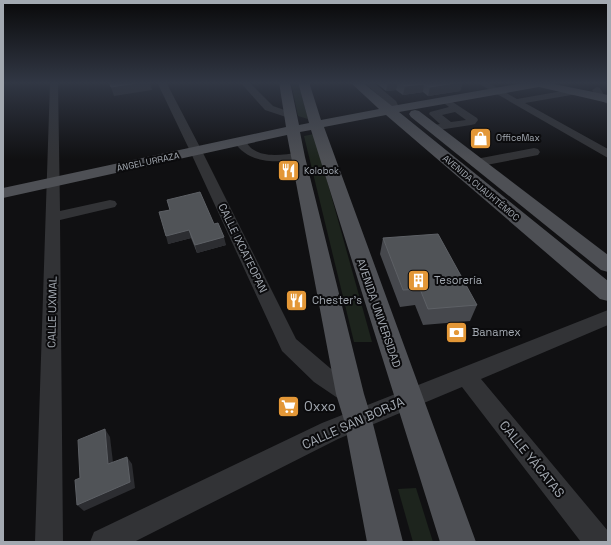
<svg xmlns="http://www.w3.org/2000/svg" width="611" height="545" font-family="'Space Grotesk',sans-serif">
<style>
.green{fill:#1d241d}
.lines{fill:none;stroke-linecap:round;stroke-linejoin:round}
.minor{fill:#323336;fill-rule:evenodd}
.major{fill:#4e5055;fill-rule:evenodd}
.wall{fill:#46484d}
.shaded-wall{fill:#2c2d31}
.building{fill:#505357;stroke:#5d6065}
.labels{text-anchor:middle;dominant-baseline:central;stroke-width:4;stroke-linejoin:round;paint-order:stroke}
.far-poi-label{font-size:9px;fill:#a3a9b1;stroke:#0b0b0d;text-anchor:start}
.far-street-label{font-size:9px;fill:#a3a9b1;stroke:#0b0b0d}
.street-label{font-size:11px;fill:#a3a9b1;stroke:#0b0b0d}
.poi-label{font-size:11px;fill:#a3a9b1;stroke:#0b0b0d;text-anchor:start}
.near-poi-label{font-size:13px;fill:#a3a9b1;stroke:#0b0b0d;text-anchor:start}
.near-street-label{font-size:13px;fill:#a3a9b1;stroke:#0b0b0d}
</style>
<rect width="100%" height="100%" fill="#101012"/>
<!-- green -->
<g class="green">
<polygon points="291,82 298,82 308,119 298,116"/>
<polygon points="314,134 372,342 354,342 304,136"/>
<polygon points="416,488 433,542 413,542 398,489"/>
</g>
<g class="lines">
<!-- minor -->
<g class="minor">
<polygon points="50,82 58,82 60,211 110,200 115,201 117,204 115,207 60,220 63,542 35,542"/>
<polygon points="157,82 166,82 202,151 296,339 330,368 358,387 361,394 358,401 350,404 342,401 314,382 282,351 190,151"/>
<polygon points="240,82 249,82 273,106 293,113 294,115 289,118 265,110"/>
<polygon points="363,82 373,82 396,101 400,109 399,111 391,111 389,104"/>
<polygon points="476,82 487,82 517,99 574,89 577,90 579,92 577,94 525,103 608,149 608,158"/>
<polygon points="597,87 600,88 604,95 608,97 608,104 597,99 592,90"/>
<path d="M445,97L477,118L478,120L475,124L471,125L432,131L428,130L427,128L428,126L440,124L429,114L430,112L449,107L440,100ZM455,112L466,120L451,122L442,115Z"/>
<path d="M240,139C247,140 248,147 254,150C266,158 285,154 298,153L302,154L304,157L302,160L298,161C273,161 251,165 234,142L236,140Z"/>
<polygon points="534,148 538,149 540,152 538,155 476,167 472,166 470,163 472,160 476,159"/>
<polygon points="608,310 608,325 481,379 608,531 608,542 581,542 462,387 338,439 134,542 90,542 94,532 322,423"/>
</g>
<!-- major -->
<g class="major">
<polygon points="279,82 290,82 299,125 309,123 298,82 309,82 321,120 379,109 350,82 362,82 392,106 529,82 555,82 554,84 608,95 608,103 539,87 399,112 608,281 608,301 600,299 386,115 324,127 476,542 440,542 311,130 300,132 305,157 364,394 372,420 403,542 367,542 344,420 336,394 287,135 3,198 3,188 286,127"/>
<polygon points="415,110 419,111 608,255 608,272 601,270 411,117 409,114 411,111"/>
</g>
</g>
<!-- wall -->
<g class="wall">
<polygon points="375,82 463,82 460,91 428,96 423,92 403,95 396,90 386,91"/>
<polygon points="167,200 214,224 226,245 197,253 191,238 168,244 170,210"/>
<polygon points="383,238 477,305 470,321 423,325 415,305 400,307 380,254"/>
</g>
<!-- shaded-wall -->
<g class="shaded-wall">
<polygon points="143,82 150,82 152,90 114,96 111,87"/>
<polygon points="398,82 396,90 386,91 388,83"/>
<polygon points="463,82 460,91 428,96 430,87"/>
<polygon points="424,84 423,92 403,95 405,86"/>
<polygon points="189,230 191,238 168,244 166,236"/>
<polygon points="224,237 226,245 197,253 195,245"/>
<polygon points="105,429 110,437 114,471 108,464"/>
<polygon points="127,457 132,464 135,488 84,511 77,505"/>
</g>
<!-- building -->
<g class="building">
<polygon points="109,82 143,82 111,87"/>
<polygon points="399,82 461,82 430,87 424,84 405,86"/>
<polygon points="200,192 214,224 218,223 224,237 195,245 189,230 166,236 159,212 170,210 167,200"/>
<polygon points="438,234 477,305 428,309 420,289 403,290 383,238"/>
<polygon points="105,429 108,464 127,457 130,482 77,505 75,480 80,478 78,440"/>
</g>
<!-- sky -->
<linearGradient id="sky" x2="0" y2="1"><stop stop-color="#09090a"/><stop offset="0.52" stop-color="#313744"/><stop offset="1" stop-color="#313744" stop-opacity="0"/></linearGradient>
<rect width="611" height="159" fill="url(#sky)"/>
<!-- icons -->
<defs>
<symbol id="shop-square" viewBox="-11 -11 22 22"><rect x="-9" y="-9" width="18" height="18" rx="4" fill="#e39737" stroke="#0b0b0d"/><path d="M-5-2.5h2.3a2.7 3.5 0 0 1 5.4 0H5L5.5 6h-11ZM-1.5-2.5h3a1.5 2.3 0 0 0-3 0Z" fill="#fff"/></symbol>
<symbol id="restaurant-square" viewBox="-11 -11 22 22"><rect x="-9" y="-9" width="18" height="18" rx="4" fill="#e39737" stroke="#0b0b0d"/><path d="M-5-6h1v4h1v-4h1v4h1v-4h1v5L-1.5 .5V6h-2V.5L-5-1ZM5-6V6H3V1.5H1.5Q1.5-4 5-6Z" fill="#fff"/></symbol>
<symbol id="building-square" viewBox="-11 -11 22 22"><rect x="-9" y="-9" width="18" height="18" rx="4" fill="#e39737" stroke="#0b0b0d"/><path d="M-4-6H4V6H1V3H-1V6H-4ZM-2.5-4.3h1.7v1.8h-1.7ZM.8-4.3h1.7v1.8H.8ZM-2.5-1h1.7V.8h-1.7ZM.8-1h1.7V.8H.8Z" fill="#fff"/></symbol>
<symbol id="bank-square" viewBox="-11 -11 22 22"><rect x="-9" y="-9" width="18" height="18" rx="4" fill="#e39737" stroke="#0b0b0d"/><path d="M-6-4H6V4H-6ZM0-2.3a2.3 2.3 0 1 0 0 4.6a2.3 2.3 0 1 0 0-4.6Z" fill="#fff"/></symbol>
<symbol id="supermarket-square" viewBox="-11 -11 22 22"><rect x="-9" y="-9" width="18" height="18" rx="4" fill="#e39737" stroke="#0b0b0d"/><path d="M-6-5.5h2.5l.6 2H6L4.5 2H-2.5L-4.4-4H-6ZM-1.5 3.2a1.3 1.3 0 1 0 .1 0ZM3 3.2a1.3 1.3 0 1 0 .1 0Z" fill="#fff"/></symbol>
</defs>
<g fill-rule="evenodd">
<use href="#shop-square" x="468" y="126" width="25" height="25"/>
<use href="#restaurant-square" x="276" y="158" width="25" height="25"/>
<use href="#building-square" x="406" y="268" width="25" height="25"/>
<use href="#restaurant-square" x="284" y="288" width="25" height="25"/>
<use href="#bank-square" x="444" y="320" width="25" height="25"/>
<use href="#supermarket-square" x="276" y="394" width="25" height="25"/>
</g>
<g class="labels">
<!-- far-poi labels -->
<g class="far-poi-label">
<text x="496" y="138">OfficeMax</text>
<text x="304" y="171">Kolobok</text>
</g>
<!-- far-street labels -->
<g class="far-street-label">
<text transform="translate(148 162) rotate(-12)">ÁNGEL URRAZA</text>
<text transform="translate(481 188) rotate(40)">AVENIDA CUAUHTÉMOC</text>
</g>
<!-- street labels -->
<g class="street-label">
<text transform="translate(243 248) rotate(64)">CALLE IXCATEOPAN</text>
<text transform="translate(52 312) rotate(-89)">CALLE UXMAL</text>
<text transform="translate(379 313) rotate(71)">AVENIDA UNIVERSIDAD</text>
</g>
<!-- poi labels -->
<g class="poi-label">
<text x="434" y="280">Tesorería</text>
<text x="312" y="300">Chester's</text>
<text x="472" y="332">Banamex</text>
</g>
<!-- near-poi labels -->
<g class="near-poi-label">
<text x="304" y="406">Oxxo</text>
</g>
<!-- near-street labels -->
<g class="near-street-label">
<text transform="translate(353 423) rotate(-24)">CALLE SAN BORJA</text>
<text transform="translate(532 459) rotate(51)">CALLE YÁCATAS</text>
</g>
</g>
<!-- border -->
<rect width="611" height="545" fill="none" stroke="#a3a9b1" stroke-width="8"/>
</svg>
